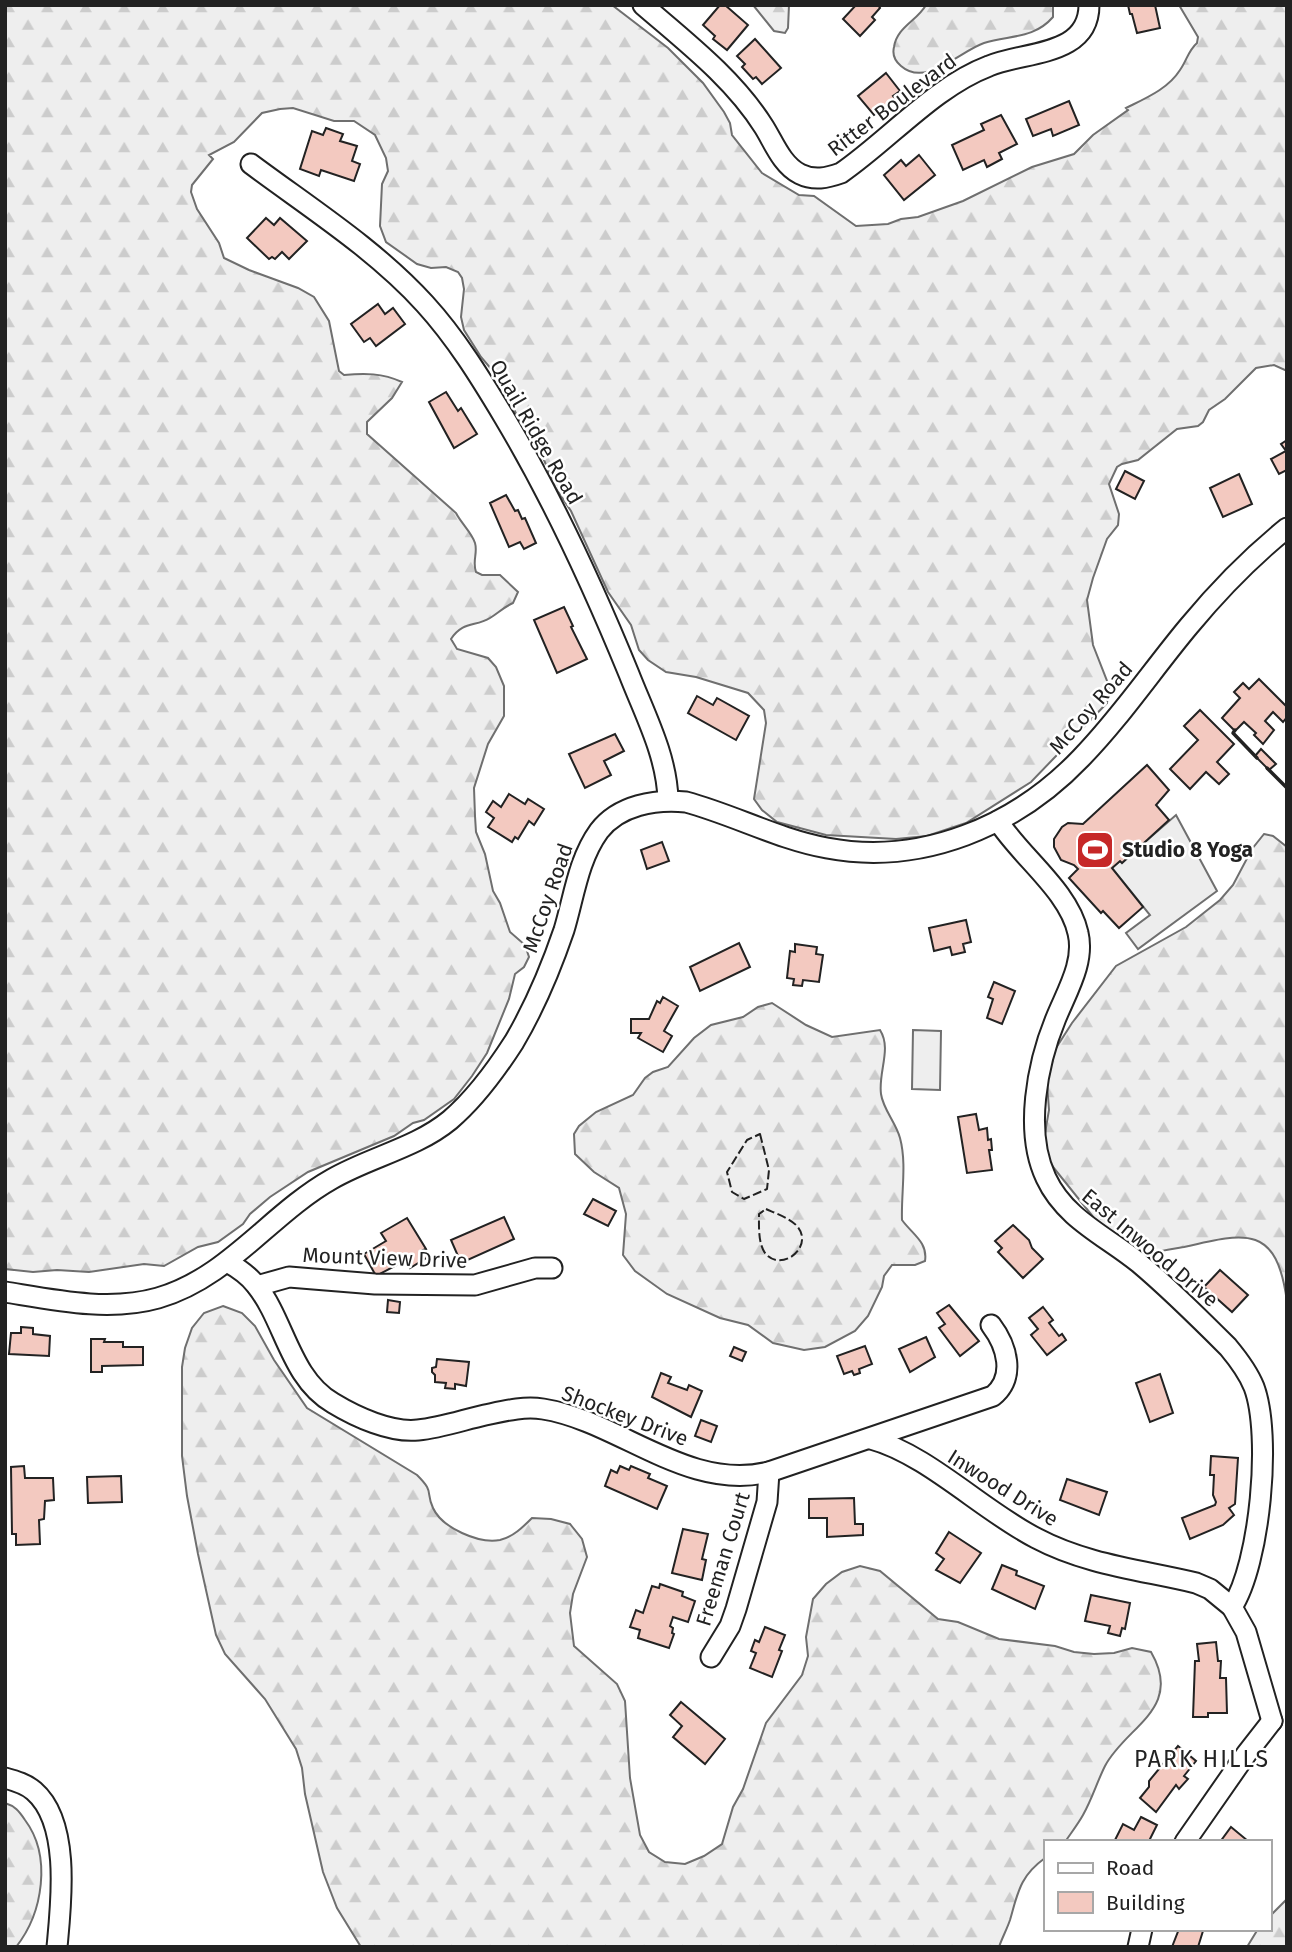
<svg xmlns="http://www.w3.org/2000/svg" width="1292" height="1952" font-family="'Fira Sans',sans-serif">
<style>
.green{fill:#eee;stroke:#6f6f6f;stroke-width:2}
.forest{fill:url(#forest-firs);stroke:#6f6f6f;stroke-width:2}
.parking{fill:#ededed;stroke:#6f6f6f;stroke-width:2}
.building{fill:#f3c9c0;stroke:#222;stroke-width:2}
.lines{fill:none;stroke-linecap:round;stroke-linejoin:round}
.minor-casing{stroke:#222;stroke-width:23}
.minor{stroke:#fff;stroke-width:19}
.fence{stroke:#222;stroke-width:2;stroke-dasharray:9 3.5;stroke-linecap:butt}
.wall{stroke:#222;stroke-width:3.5}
.labels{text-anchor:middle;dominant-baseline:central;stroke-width:5;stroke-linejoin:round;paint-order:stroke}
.street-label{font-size:21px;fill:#222;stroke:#fff}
.poi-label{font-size:21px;font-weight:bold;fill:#222;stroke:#fff;text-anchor:start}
.neighbourhood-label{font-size:23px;letter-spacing:2px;fill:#222;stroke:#fff}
</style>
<defs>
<pattern id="forest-firs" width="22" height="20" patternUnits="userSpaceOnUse" patternTransform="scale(1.75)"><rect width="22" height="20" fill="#eee"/><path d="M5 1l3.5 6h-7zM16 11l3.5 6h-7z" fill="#ccc"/></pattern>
</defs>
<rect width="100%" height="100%" fill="#fff"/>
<!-- green -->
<polygon class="green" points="913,1030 941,1031 940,1090 912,1089"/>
<!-- forest -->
<g class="forest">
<path d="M5,5H612L668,48L703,83L724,112L730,123L732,135L762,173L799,195L814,196L856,226L888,224L901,219L918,217L963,201L1032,167L1074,154L1093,135L1128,110L1126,108C1146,98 1168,89 1180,70C1187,60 1188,51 1197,43L1198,37L1179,5H1287V371L1274,365L1256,368L1225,399L1209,410L1203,422L1198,426L1177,429L1138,460L1122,464L1117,467L1109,484L1119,514L1118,525L1107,539L1093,578L1087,600L1093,645L1109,686L1107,703L1031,782L966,823L927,836L896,839L826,835L777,822L762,810L754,799L766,723L764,710L748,693L696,677L666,672L648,660L639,650L631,625L608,592L571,511L555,487L542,455L523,430L503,383L481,357L464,330L461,317L464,289L462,278L458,272L446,267L431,268L417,264L386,242L380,226L382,184L388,171L386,158L375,135L354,121H334L293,108L280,109L262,113L234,142L209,155L213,159L192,185L191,192L197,209L219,243L224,258L249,270L298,288L314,297L329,321L339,371L344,375C365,373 382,373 402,382L392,398L367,422V434L456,513C461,523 472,533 475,543C478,553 472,561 476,572L482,575H500L518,592L513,603C504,607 498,613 490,618C475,627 463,621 451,639L457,649L488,658L496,667L504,686V716L488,744L474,788L475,816L476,832L485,854L493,891L500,903L510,932L525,945L529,957L524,967L515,974L509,999L487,1053L472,1076L454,1099L424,1120L413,1123L394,1136L308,1172L270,1197L250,1214L243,1224L218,1242L198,1247L164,1266L144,1264L89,1272L57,1270L33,1272L5,1269Z"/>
<polygon points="753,5 789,5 788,28 785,33 774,31"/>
<path d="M926,5H1053V17C1034,39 1010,35 984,43C960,51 926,88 901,66C895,61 892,55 894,47C897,27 917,21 926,5Z"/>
<path d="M1264,834L1273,836L1287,847V1302C1277,1225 1247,1232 1184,1247C1172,1249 1159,1251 1147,1254L1138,1252L1094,1218L1049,1162L1044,1139L1049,1110L1046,1069L1049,1059L1072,1023L1116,966L1186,927L1220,900L1233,885L1252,849Z"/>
<path d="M772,1003L806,1025L832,1037L880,1030C892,1049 878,1072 881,1094C883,1109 896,1123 900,1138C907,1164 901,1193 902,1220C912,1234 928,1242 925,1261L915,1265H892L884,1276L882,1287L868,1316L855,1331L825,1347L804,1350L773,1343L748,1325L720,1318L667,1294L635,1271L623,1255L626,1214L619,1188L594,1172L575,1154L574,1134L579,1126L596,1112L633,1095L645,1078L653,1072L668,1067L694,1038L711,1025L743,1017L758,1007Z"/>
<path d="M223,1306L242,1313L255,1326L274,1360L307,1408L417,1475C435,1493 425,1490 433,1508C442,1528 479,1544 500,1540C513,1537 523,1527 532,1518L551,1519L570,1524L582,1539L587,1557L573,1594L570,1613L574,1646L617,1684L625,1701L630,1778L640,1835L649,1852L665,1862L685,1864L704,1856L722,1844L733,1807L743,1789L766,1723L802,1675L808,1656L806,1637L813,1599L826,1584L842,1572L860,1566L880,1571L938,1619L958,1622L999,1639L1055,1646L1074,1652L1094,1654L1114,1653L1132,1648L1151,1652C1184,1709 1126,1726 1105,1766C1097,1782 1092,1799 1083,1815C1078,1824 1071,1833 1065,1842H1045V1858C1020,1876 1018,1892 1010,1920C1007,1929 1002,1938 999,1947H361L337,1908L323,1872L305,1794L302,1768L296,1749L265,1699L225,1654L216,1635L198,1554L187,1496L182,1456V1367L185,1348L192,1328L204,1313Z"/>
<path d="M5,1803C15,1806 19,1811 25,1820C52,1856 43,1913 16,1947H5Z"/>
<polygon points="1287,1899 1287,1947 1247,1947 1258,1929 1269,1929 1269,1917"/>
</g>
<!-- parking -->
<polygon class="parking" points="1176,815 1217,891 1138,949 1126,933 1150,915 1112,868 1120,861 1122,862"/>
<!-- building -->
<g class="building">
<polygon points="720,5 725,5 748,25 727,50 713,39 715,36 703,25"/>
<polygon points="856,5 878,5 880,8 872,17 875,20 860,36 843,19"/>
<polygon points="1128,5 1155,5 1160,28 1137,33 1132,14 1130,14"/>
<polygon points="755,39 781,68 762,84 756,77 753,79 742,67 745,64 737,56"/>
<polygon points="886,73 900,91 893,96 896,100 874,115 858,96"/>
<polygon points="1069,101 1079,125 1053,136 1051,129 1033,136 1026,119"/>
<polygon points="1001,115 1017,144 999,153 1002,159 987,167 984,160 963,170 952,145 984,130 981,124"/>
<polygon points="326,128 343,134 340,141 357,146 352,161 360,164 354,181 321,170 319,176 300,169 312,131 323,135"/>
<polygon points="919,155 935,175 904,200 884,175 901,160 906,166"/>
<polygon points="266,218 274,225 280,218 307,241 289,259 282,252 275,259 272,257 269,259 247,238"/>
<polygon points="378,304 385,314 393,308 405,324 376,346 370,338 364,342 351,324"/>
<polygon points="446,392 458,411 461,408 477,434 454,448 429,402"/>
<polygon points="1287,440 1287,470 1279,474 1271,459 1286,451 1281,444"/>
<polygon points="1125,471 1144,481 1135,499 1116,489"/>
<polygon points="1239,474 1252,504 1223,517 1210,488"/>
<polygon points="506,495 515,511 518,510 522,519 525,518 536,543 524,549 520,542 509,547 490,503"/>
<polygon points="564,607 573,626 571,627 587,659 557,673 534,620"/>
<polygon points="1259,679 1287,707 1287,717 1283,722 1273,712 1265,721 1274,730 1263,744 1254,735 1256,733 1244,722 1235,731 1222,718 1240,698 1234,692 1243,683 1249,689"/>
<polygon points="697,696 713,705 717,698 749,716 736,740 688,713"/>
<polygon points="1200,710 1234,744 1217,762 1229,774 1219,784 1206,772 1190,789 1170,769 1198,740 1184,726"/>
<polygon points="615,734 624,751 604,761 611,775 585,788 569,754"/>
<polygon points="1261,749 1276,764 1269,770 1255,756"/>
<polygon points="1147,765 1169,790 1156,805 1169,820 1122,863 1120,861 1112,868 1143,907 1119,928 1103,911 1101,913 1069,878 1078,869 1074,865 1061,860 1054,847 1054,839 1062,827 1068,823 1083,824"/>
<polygon points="509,794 525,804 528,799 544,809 534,825 529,821 518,839 515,837 512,842 488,827 494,818 486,812 493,801 501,807"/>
<polygon points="662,842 669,861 647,869 641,850"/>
<polygon points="966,920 971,942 963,944 965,952 952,955 950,947 934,951 929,928"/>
<polygon points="739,943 750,967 700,991 690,967"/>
<polygon points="795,944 817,947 816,954 823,955 819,982 803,980 802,986 793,985 794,979 787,978 790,951 795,952"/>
<polygon points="994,982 1015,991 1002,1024 987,1018 993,999 988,997"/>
<polygon points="663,997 678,1006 664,1031 672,1036 663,1052 638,1038 641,1033 631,1033 631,1019 649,1019 657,1001 660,1003"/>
<polygon points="976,1114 979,1130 987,1128 988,1140 991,1139 992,1150 989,1150 992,1170 967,1173 958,1117"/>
<polygon points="593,1199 616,1211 608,1226 584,1214"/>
<polygon points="504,1217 514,1239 461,1263 451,1240"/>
<polygon points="407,1218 426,1249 423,1250 428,1257 410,1268 406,1260 376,1276 364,1254 386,1241 381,1233"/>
<polygon points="1013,1225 1029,1240 1032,1248 1043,1259 1023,1278 998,1252 1002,1248 995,1241"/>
<polygon points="1220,1270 1248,1295 1232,1312 1204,1287"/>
<polygon points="388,1300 400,1302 399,1313 387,1312"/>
<polygon points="949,1305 979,1341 960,1356 939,1328 945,1324 937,1313"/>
<polygon points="1043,1307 1053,1320 1049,1323 1059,1336 1062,1334 1066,1340 1047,1355 1031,1335 1038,1329 1029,1318"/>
<polygon points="21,1327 33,1328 33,1334 50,1336 49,1356 9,1354 11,1333 21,1333"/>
<polygon points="926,1337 935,1357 910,1372 899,1349"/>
<polygon points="91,1339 105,1339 104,1342 123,1342 123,1347 143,1347 143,1365 102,1366 102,1372 91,1372"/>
<polygon points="865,1346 872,1364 859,1369 860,1373 854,1375 852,1371 844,1374 837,1356"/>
<polygon points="734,1347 746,1352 742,1361 730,1356"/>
<polygon points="437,1359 469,1362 466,1386 455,1384 455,1389 445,1388 446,1383 435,1382 435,1375 432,1372 432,1368 436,1367"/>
<polygon points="661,1373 671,1377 668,1383 687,1390 689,1385 702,1391 691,1417 652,1397"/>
<polygon points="1160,1374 1173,1413 1150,1422 1136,1383"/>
<polygon points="701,1420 717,1426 711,1442 695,1436"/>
<polygon points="1211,1456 1238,1458 1235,1504 1229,1508 1234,1515 1223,1525 1190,1539 1182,1518 1215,1505 1216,1502 1213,1495 1214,1475 1210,1475"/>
<polygon points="24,1466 25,1478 53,1478 54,1500 45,1501 44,1519 39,1520 40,1544 16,1545 16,1534 12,1534 11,1467"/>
<polygon points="620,1466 629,1470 631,1466 650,1474 648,1478 667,1486 657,1509 605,1486 611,1470 617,1473"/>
<polygon points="121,1476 122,1502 88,1503 87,1477"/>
<polygon points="1067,1479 1107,1492 1099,1515 1060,1500"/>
<polygon points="854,1498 855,1524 863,1524 863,1535 827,1537 827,1518 809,1518 809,1499"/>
<polygon points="683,1529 708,1534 702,1559 706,1560 702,1580 672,1573"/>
<polygon points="949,1532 981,1553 960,1583 936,1570 944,1559 936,1553"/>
<polygon points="1002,1565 1017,1571 1016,1575 1044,1586 1035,1609 992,1589"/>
<polygon points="660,1584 683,1592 682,1596 695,1601 688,1622 673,1617 670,1626 673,1628 672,1633 674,1634 669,1648 638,1638 640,1630 630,1627 636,1610 643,1613 652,1586 659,1588"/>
<polygon points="1091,1595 1130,1603 1125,1629 1122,1628 1120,1636 1108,1633 1110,1626 1085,1621"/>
<polygon points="765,1627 785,1635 779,1650 782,1651 772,1677 750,1668 756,1653 751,1651 755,1640 759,1642"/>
<polygon points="1216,1642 1218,1661 1221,1661 1220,1678 1226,1678 1227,1713 1208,1713 1208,1717 1193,1717 1195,1661 1199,1661 1197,1644"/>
<polygon points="681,1702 725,1739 705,1764 673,1737 682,1726 670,1715"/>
<polygon points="1178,1746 1196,1761 1184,1776 1188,1779 1179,1789 1176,1785 1156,1812 1140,1798 1149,1787 1149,1781"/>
<polygon points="1141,1817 1157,1825 1149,1841 1114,1842 1123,1824 1134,1830"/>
<polygon points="1231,1827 1248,1841 1247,1842 1220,1842"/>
<polygon points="1179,1929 1203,1931 1198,1947 1172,1947"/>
</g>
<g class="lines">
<defs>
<g id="minor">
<path d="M643,5C686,42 734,79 764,127C774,143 782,165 800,174C814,181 827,178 841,173C890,139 934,87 989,66C1024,51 1089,57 1089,5"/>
<path d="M251,164C310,208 375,249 425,304C456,338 480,377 504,417C553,499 593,586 629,674C645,715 667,756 668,800"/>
<path d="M998,821C1021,857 1069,891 1078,933C1085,962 1067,991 1056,1018C1037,1064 1024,1132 1046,1178C1065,1219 1106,1236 1139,1263C1170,1289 1199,1318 1228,1347C1238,1359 1248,1372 1254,1387C1272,1435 1260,1564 1232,1607L1246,1632L1272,1721"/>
<path d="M227,1262C238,1268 248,1275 256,1285C285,1321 290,1378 333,1403C356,1417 391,1433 418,1430C440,1428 463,1420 485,1415C504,1411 523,1406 543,1409C619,1421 687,1492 769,1472L993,1396C1016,1377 1007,1346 991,1325"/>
<polyline points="257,1286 289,1277 375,1284 475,1285 535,1268 552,1268"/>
<path d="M5,1292C54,1300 109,1312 158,1298C228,1278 270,1214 332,1179C370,1157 416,1148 450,1120C476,1098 496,1070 514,1042C534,1008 551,968 564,930C574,897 578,860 599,831C619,805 655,799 686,802C734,815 778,839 827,848C922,866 1016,826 1081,758C1121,717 1153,669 1189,626C1218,591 1251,557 1287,528"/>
<path d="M871,1439C927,1454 983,1511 1036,1538C1087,1565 1142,1570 1196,1583L1210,1589L1232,1607"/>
<polyline points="711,1657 730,1626 736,1609 767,1502 769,1472"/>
<path d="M5,1778C16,1781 26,1784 34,1791C71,1823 61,1904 57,1947"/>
<polyline points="1185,1842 1247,1753 1272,1721"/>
<polyline points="1138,1947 1142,1929"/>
</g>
</defs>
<!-- minor casing -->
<use href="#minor" class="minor-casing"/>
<!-- minor -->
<use href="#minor" class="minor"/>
<!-- fence -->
<g class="fence">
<polygon points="760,1134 769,1170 767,1189 744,1199 732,1192 727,1172 747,1140"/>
<path d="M766,1209C775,1213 789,1218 796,1225C816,1245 782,1274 765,1253C758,1243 759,1226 759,1214Z"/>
</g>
<!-- wall -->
<g class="wall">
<polyline points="1235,730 1233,733 1257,758"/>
<polyline points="1267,768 1287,788"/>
</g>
</g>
<!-- icons -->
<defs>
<symbol id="stadium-square" viewBox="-11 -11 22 22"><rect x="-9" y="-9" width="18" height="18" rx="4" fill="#c62828" stroke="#fff"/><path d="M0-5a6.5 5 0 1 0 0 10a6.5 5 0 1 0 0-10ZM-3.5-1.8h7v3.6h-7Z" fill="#fff"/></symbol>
</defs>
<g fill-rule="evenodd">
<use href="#stadium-square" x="1073" y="828" width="44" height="44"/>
</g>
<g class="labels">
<!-- street labels -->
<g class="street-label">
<text transform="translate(892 105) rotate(-37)">Ritter Boulevard</text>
<text transform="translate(536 432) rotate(60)">Quail Ridge Road</text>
<text transform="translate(1091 708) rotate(-49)">McCoy Road</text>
<text transform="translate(548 898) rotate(-71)">McCoy Road</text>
<text transform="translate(1150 1248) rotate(40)">East Inwood Drive</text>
<text transform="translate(385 1258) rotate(2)">Mount View Drive</text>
<text transform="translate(625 1416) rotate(21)">Shockey Drive</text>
<text transform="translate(1003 1488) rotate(32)">Inwood Drive</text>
<text transform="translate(723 1559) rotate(-73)">Freeman Court</text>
</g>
<!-- poi labels -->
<g class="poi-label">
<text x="1122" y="850">Studio 8 Yoga</text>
</g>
<!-- neighbourhood labels -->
<g class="neighbourhood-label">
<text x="1202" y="1759">PARK HILLS</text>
</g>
</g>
<!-- border -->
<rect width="1292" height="1952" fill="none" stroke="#222222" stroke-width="14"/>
<!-- legend -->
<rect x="1044" y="1840" width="228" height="91" fill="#ffffff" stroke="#a7a7a7" stroke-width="2"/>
<rect x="1058" y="1863" width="35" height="10" fill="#ffffff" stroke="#a7a7a7" stroke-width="2"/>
<text x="1106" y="1875" font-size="21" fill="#222222">Road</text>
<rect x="1058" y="1892" width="35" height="21" fill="#f3c9c0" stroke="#a7a7a7" stroke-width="2"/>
<text x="1106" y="1910" font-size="21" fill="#222222">Building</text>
</svg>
